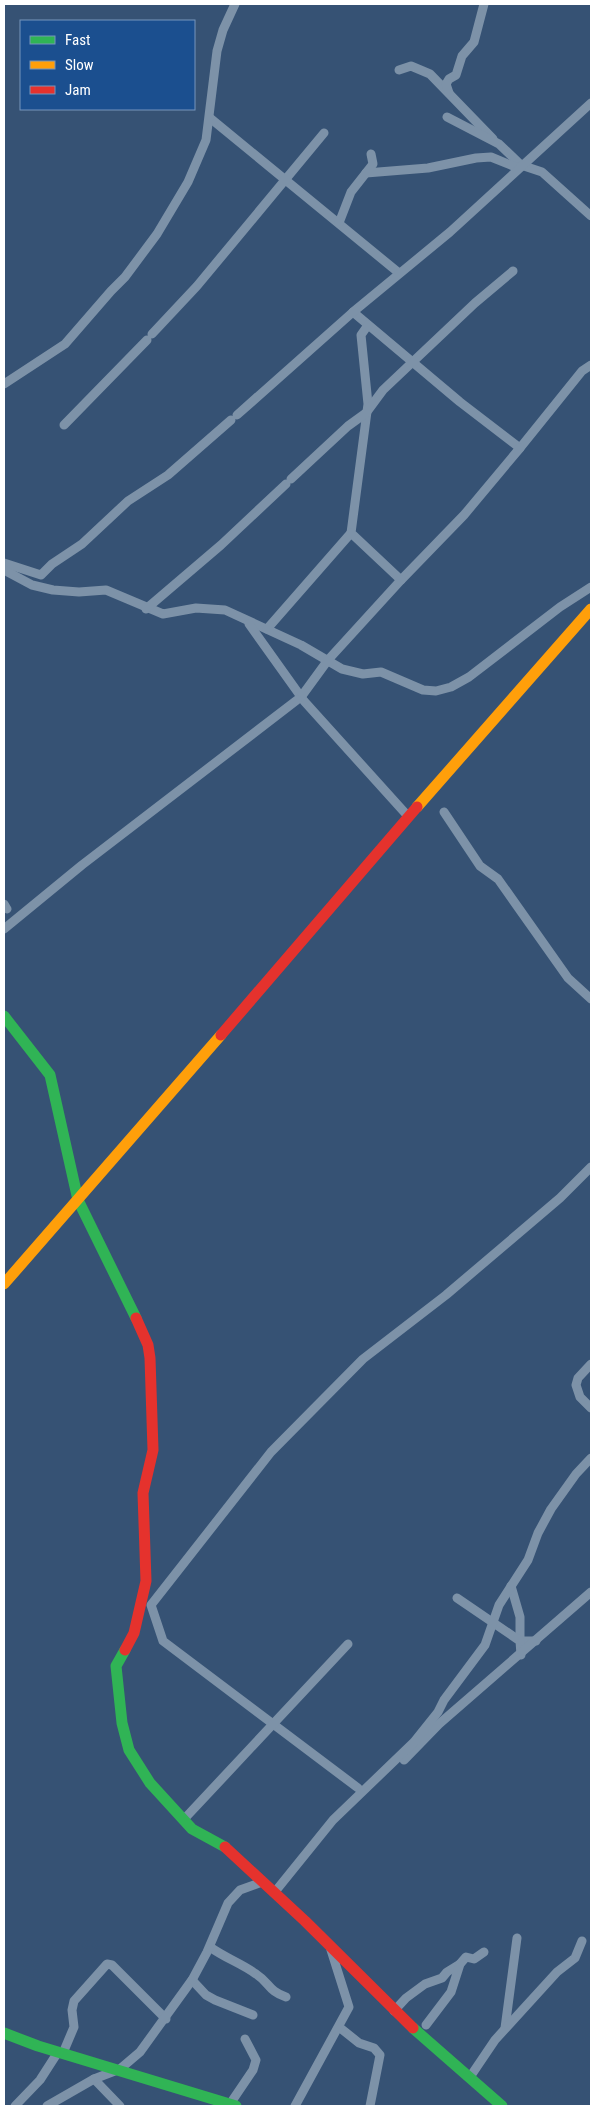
<svg xmlns="http://www.w3.org/2000/svg" width="595" height="2110" font-family="'Roboto Condensed',sans-serif">
<style>
.lines{fill:none;stroke-linecap:round;stroke-linejoin:round}
.street{stroke:#7d92a8;stroke-width:9}
.fast{stroke:#30b455;stroke-width:11}
.slow{stroke:#ff9f0a;stroke-width:11}
.jam{stroke:#e5322d;stroke-width:11}
</style>
<rect width="100%" height="100%" fill="#365274"/>
<g class="lines">
<!-- street -->
<g class="street">
<polyline points="399,70 411,66 430,74 493,139"/>
<polyline points="449,93 446,84 449,79 456,75 462,56 474,42 484,4"/>
<polyline points="447,117 499,144 521,165 542,172 591,216"/>
<polyline points="210,118 399,273"/>
<polyline points="366,173 428,168 476,158 491,157 518,168"/>
<polyline points="339,223 351,192 373,164 371,154"/>
<polyline points="353,312 460,402 520,448 582,371 591,365"/>
<polyline points="368,325 361,335 368,404 351,533 401,580 464,515 520,448"/>
<polyline points="152,334 197,286 324,133"/>
<polyline points="4,384 65,344 111,291 125,277 157,234 188,182 206,140 217,51 223,30 235,4"/>
<polyline points="237,415 353,312 450,232 591,103"/>
<polyline points="64,425 147,340"/>
<polyline points="291,479 348,426 366,413 383,390 475,303 513,271"/>
<polyline points="4,563 41,575 52,564 82,544 128,501 168,475 231,420"/>
<polyline points="4,570 32,585 53,590 79,592 106,590 163,614 196,608 225,610 301,645 342,669 363,674 381,672 423,690 436,691 451,687 469,677 560,607 591,587"/>
<polyline points="146,609 221,545 286,484"/>
<polyline points="249,624 304,701 406,814"/>
<polyline points="267,629 351,533"/>
<polyline points="301,697 328,660 401,580"/>
<polyline points="444,812 480,866 498,879 568,978 591,999"/>
<polyline points="4,904 7,909"/>
<polyline points="4,929 82,865 297,700"/>
<polyline points="591,1364 578,1378 576,1385 580,1397 591,1408"/>
<polyline points="511,1586 520,1617 520,1641 536,1641"/>
<polyline points="457,1598 520,1641 521,1655"/>
<polyline points="404,1760 439,1724 591,1592"/>
<polyline points="358,1788 163,1641 151,1605 271,1452 363,1359 446,1295 560,1198 591,1167"/>
<polyline points="187,1816 348,1644"/>
<polyline points="274,1893 333,1820 414,1742 438,1712 444,1700 485,1645 499,1605 528,1560 538,1533 551,1509 576,1474 591,1458"/>
<path d="M210,1947C225,1958 241,1963 256,1974C270,1983 268,1991 286,1997"/>
<polyline points="192,1980 206,1995 215,2000 253,2015"/>
<polyline points="394,2011 406,1998 425,1984 442,1978 447,1972 460,1964"/>
<polyline points="426,2025 451,1992 460,1964 466,1957 474,1959 484,1952"/>
<polyline points="339,2027 359,2043 374,2048 380,2055 370,2106"/>
<polyline points="505,2028 517,1938"/>
<polyline points="63,2053 74,2027 72,2010 74,2001 107,1964 112,1965 166,2019"/>
<polyline points="470,2077 495,2040 557,1972 575,1958 582,1941"/>
<polyline points="94,2079 120,2106"/>
<polyline points="233,2105 232,2101 253,2070 256,2060 245,2039"/>
<polyline points="15,2106 40,2080 58,2052"/>
<polyline points="47,2106 94,2079 120,2069 140,2052 192,1980 207,1952 228,1903 240,1890 262,1882"/>
<polyline points="295,2106 349,2007 331,1950"/>
</g>
<!-- fast -->
<g class="fast">
<polyline points="4,1016 50,1075 78,1200 136,1318"/>
<polyline points="125,1650 116,1666 122,1723 129,1750 150,1783 192,1829 225,1847"/>
<polyline points="413,2028 502,2106"/>
<polyline points="4,2033 38,2046 236,2106"/>
</g>
<!-- slow -->
<g class="slow">
<polyline points="417,807 591,609"/>
<polyline points="4,1284 221,1035"/>
</g>
<!-- jam -->
<g class="jam">
<polyline points="221,1035 417,807"/>
<polyline points="125,1650 134,1633 146,1581 143,1493 153,1450 150,1358 148,1345 136,1318"/>
<polyline points="225,1847 305,1921 413,2028"/>
</g>
</g>
<!-- border -->
<rect width="595" height="2110" fill="none" stroke="#ffffff" stroke-width="10"/>
<!-- legend -->
<rect x="20" y="20" width="175" height="90" fill="#1b4f8f" stroke="#7695bc"/>
<rect x="30" y="36" width="25" height="8" fill="#30b455" stroke="#7695bc"/>
<text x="65" y="45" font-size="15" fill="#ffffff">Fast</text>
<rect x="30" y="61" width="25" height="8" fill="#ff9f0a" stroke="#7695bc"/>
<text x="65" y="70" font-size="15" fill="#ffffff">Slow</text>
<rect x="30" y="86" width="25" height="8" fill="#e5322d" stroke="#7695bc"/>
<text x="65" y="95" font-size="15" fill="#ffffff">Jam</text>
</svg>
